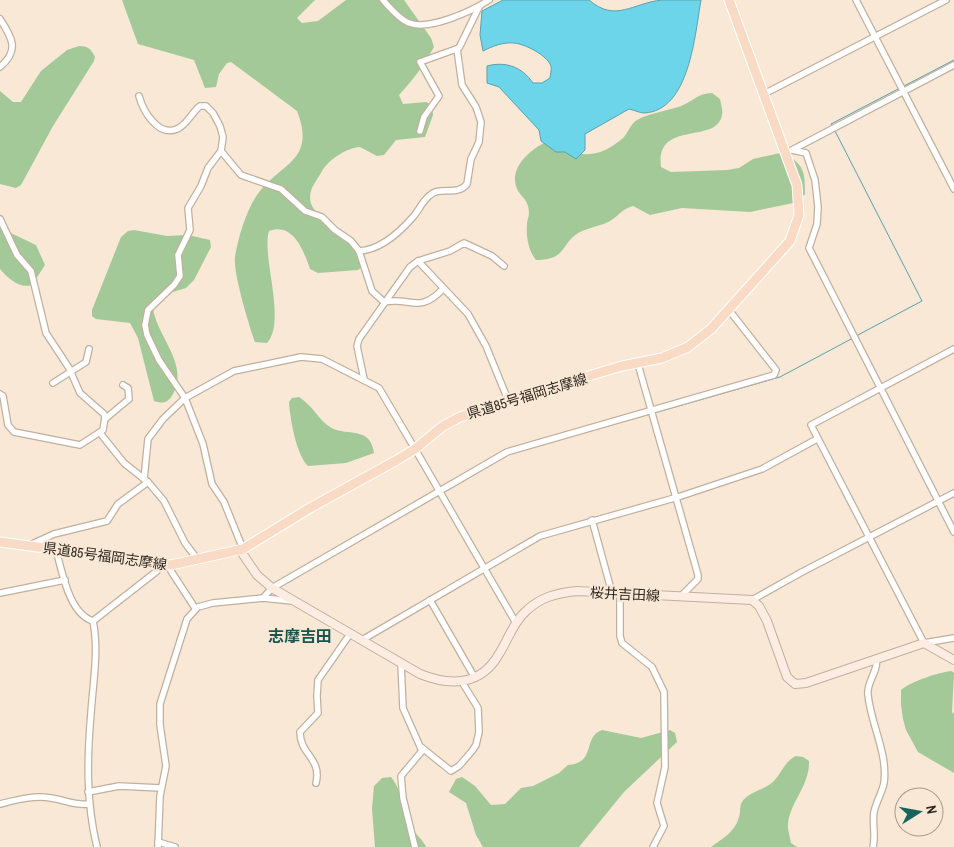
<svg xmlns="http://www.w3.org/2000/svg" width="954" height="847" font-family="'Archivo Narrow','Noto Sans JP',sans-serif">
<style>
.green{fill:#a3c998}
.water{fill:#6dd5e9;stroke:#5aa1ad}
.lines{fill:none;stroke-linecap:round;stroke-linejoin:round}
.stream{stroke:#5aa1ad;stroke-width:1}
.minor-casing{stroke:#c0b09e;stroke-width:8}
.secondary-casing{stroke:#c0b09e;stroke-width:10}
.primary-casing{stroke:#fff;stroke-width:11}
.minor{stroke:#fff;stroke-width:5.5}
.secondary{stroke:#fcece2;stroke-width:8}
.primary{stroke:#f8dac5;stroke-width:9}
.labels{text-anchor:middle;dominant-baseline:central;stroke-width:4.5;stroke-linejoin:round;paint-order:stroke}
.street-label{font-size:14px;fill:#2f2821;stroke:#f8e8d5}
.quarter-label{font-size:16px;font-weight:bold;fill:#19544e;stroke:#f8e8d5}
</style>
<rect width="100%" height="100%" fill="#f8e8d5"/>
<!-- green -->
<g class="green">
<path d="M122,0H315L297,18L302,23L318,21L346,0H404L431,38L434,47C424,65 413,80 399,95L403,104L426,102L432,105L433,115L425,137L396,140L384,155L377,156L360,147C347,148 329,159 322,171C319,177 313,184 311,191C305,212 329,220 341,231C351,241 359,253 362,267L358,270L318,273L310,269C304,251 293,222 269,231C261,255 287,321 267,343L255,342C249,325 233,273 235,257C238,238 246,211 257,195C279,163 317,162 297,111L231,62L227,63L219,74L216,87L205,88L194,60L138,44Z"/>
<path d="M79,46C88,46 91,49 95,57L94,61L53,126L21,185L16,188L0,184V91L13,102H21L41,71L67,50Z"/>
<path d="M712,93L720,99C721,104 723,111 722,115C717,145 655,119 661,167L671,172L727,170L739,168L753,159L785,152C804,167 805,170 805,194L798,202L750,212L682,208L650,215L633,206C620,210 620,215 610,221C601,226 590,227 580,232C560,243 568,260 536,260C528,250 526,236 527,224C527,220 529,217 529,213C529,198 519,197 516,186C510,167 531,149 546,142C577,156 595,162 623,138C628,133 631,123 637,120C650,113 667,111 681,106C692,102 698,93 712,93Z"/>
<path d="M0,228L36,245L45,265L32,285C19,289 8,278 0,269Z"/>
<path d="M134,230L167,236L188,235L210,240L211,247L194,280L186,288L166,294L153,309C158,338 189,364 173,394C168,403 163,404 154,401L138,338L130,323L96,319L92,316V310L121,237L128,231Z"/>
<path d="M299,397C313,406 316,416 327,425C344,439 370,423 374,453L346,463L308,466C296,454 290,418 289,402L292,398Z"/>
<path d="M952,671L954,673L952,712L954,714V773L918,752L906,730L903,719L901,705V690C910,682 939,672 952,671Z"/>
<path d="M602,730L641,738L670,730L675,733L677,742L624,792L579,847H483L476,835L466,803L449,792L456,779L462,777L475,786L491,805L505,804L521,788L533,786L559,773L568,765C597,763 582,737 602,730Z"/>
<path d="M796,756L803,757L809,761C810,785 791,801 788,823C787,828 790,837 791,843L797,847H711C722,839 735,832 739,817C741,812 739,807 742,802C748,792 765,790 774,781C782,772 785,761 796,756Z"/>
<path d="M391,777C404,793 400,809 409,825C414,833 422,838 426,847H375L372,809L374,786L382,778Z"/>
</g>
<!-- water -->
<path class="water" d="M503,0H589C616,23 632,3 662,0C675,0 688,0 701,0C695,33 690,111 644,113C640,113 634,110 629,109L585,134V150L576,159L565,152H556L541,141L539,130L499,87L487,83V66C506,61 522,67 533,83H542L550,78C550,75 552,70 551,66C547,55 525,44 514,43C503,42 493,46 483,51L480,35L482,11Z"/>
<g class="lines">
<!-- stream -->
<g class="stream">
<polyline points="904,86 954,60"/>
<polyline points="833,127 831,124 900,88"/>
<polyline points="835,131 922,301 856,336"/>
<polyline points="654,413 780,377 853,338"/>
<polyline points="443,493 509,454 650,414"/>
<polyline points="393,521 439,495"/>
</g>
<defs>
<g id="minor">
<path d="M383,0C390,8 399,19 409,23C429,31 472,11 489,0"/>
<polyline points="856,0 954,189"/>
<path d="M0,19C12,38 20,50 0,67"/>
<polyline points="764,94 946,0"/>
<path d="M139,96C143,111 158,137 177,129C187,125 192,112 200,106H206L213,113L220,126L223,137L221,151L208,168L201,186L188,208L190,230L178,255L180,276L174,285L148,310L145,325L147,335L159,360L185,398L203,444L212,484L224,502L243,549"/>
<polyline points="420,131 424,117 439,96 420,62 459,48 479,7"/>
<polyline points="792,150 806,153 815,180 818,207 817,224 809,248 954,532"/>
<polyline points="792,150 954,65"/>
<path d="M221,151L241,175L281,189L305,211L322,217L335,230L351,241L359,251L372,291L384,302C410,296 418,315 443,289"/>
<polyline points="0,219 17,255 31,271 46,333 69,368 80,393 104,414 105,417 103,430 80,445 14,432 8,425 3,396 0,394"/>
<path d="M359,251C380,250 399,233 413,217C419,210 422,202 429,196C440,185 457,197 467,184L471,159L479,142L481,122L476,107L462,85L457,49"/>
<polyline points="418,261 468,314 486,346 508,400"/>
<polyline points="954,349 811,425 924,643 954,638"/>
<polyline points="638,364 698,575 698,579 681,596"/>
<polyline points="364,379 357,346 359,339 410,267 418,261 450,251 464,243 492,256 504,266"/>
<polyline points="53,383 86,362 89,349"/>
<polyline points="105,419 129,399 128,388 123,385"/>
<polyline points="100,433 124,463 148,482 164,501 185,543 198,560"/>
<polyline points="144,479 148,439 163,419 185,398 234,371 301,357 322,359 379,388 415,449 516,623"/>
<polyline points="592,520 612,593"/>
<polyline points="30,545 54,534 107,521 118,504 148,482"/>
<path d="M56,550C62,571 69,614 93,621"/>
<polyline points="171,565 171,571 195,608"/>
<polyline points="0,593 65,580"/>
<polyline points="620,594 620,636 622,643 652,667 664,692 665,767 657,803 664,826 653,847"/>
<polyline points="263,598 272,588 507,452 774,375 776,370 729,310"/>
<polyline points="430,600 475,678"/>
<polyline points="752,600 802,572 954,493"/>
<path d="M93,621C99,650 93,683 91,713C87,759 86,802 97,847"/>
<polyline points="93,621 157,571 158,565"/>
<polyline points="362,640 540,536 678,497 762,469 817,439"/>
<polyline points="401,663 403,708 422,751 401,776 403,798 415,847"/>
<polyline points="421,747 451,771 459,766 472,751 476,745 479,732 478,708 462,682"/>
<path d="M316,783C322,758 300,755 300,732L318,713L317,696L318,680L350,634"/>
<polyline points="88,792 119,786 161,788"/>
<path d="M0,804C16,800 34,795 51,798C65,800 75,806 89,804"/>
<polyline points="158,842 175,847"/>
<polyline points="158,847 160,796 166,766 160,725 160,704 187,619 198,607 213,603 263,598 292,601"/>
<path d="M873,847C876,835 872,824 874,812C876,802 882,793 884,783C888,753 871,725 868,695C866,682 879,671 876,659"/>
</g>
<path id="secondary" d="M240,550L257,575L272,588L420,674C450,686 481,686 499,654C508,640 513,623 525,612C540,597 557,593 577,591L752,600L759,606L767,621L787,677L795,684L806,683L924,643L954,660"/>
<polyline id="primary" points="0,542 171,565 243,549 310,508 397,460 415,449 443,426 460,417 508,400 622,366 662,358 688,347 711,329 790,241 799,215 797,185 729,0"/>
</defs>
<!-- minor casing -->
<use href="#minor" class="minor-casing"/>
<!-- secondary casing -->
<use href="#secondary" class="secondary-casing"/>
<!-- primary casing -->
<use href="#primary" class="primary-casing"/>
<!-- minor -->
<use href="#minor" class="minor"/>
<!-- secondary -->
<use href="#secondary" class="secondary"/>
<!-- primary -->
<use href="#primary" class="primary"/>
</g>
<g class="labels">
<!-- street labels -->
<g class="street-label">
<text transform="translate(527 396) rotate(-17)">県道85号福岡志摩線</text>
<text transform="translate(105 556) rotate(8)">県道85号福岡志摩線</text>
<text transform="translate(625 594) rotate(3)">桜井吉田線</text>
</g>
<!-- quarter labels -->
<g class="quarter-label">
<text x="300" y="636">志摩吉田</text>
</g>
</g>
<!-- north arrow -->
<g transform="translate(919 812) rotate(79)"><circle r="24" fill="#f8e8d5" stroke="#a89b8d"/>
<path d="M0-4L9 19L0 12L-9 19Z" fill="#17645d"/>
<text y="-8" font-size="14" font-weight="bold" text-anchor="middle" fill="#2f2821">N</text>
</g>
</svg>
